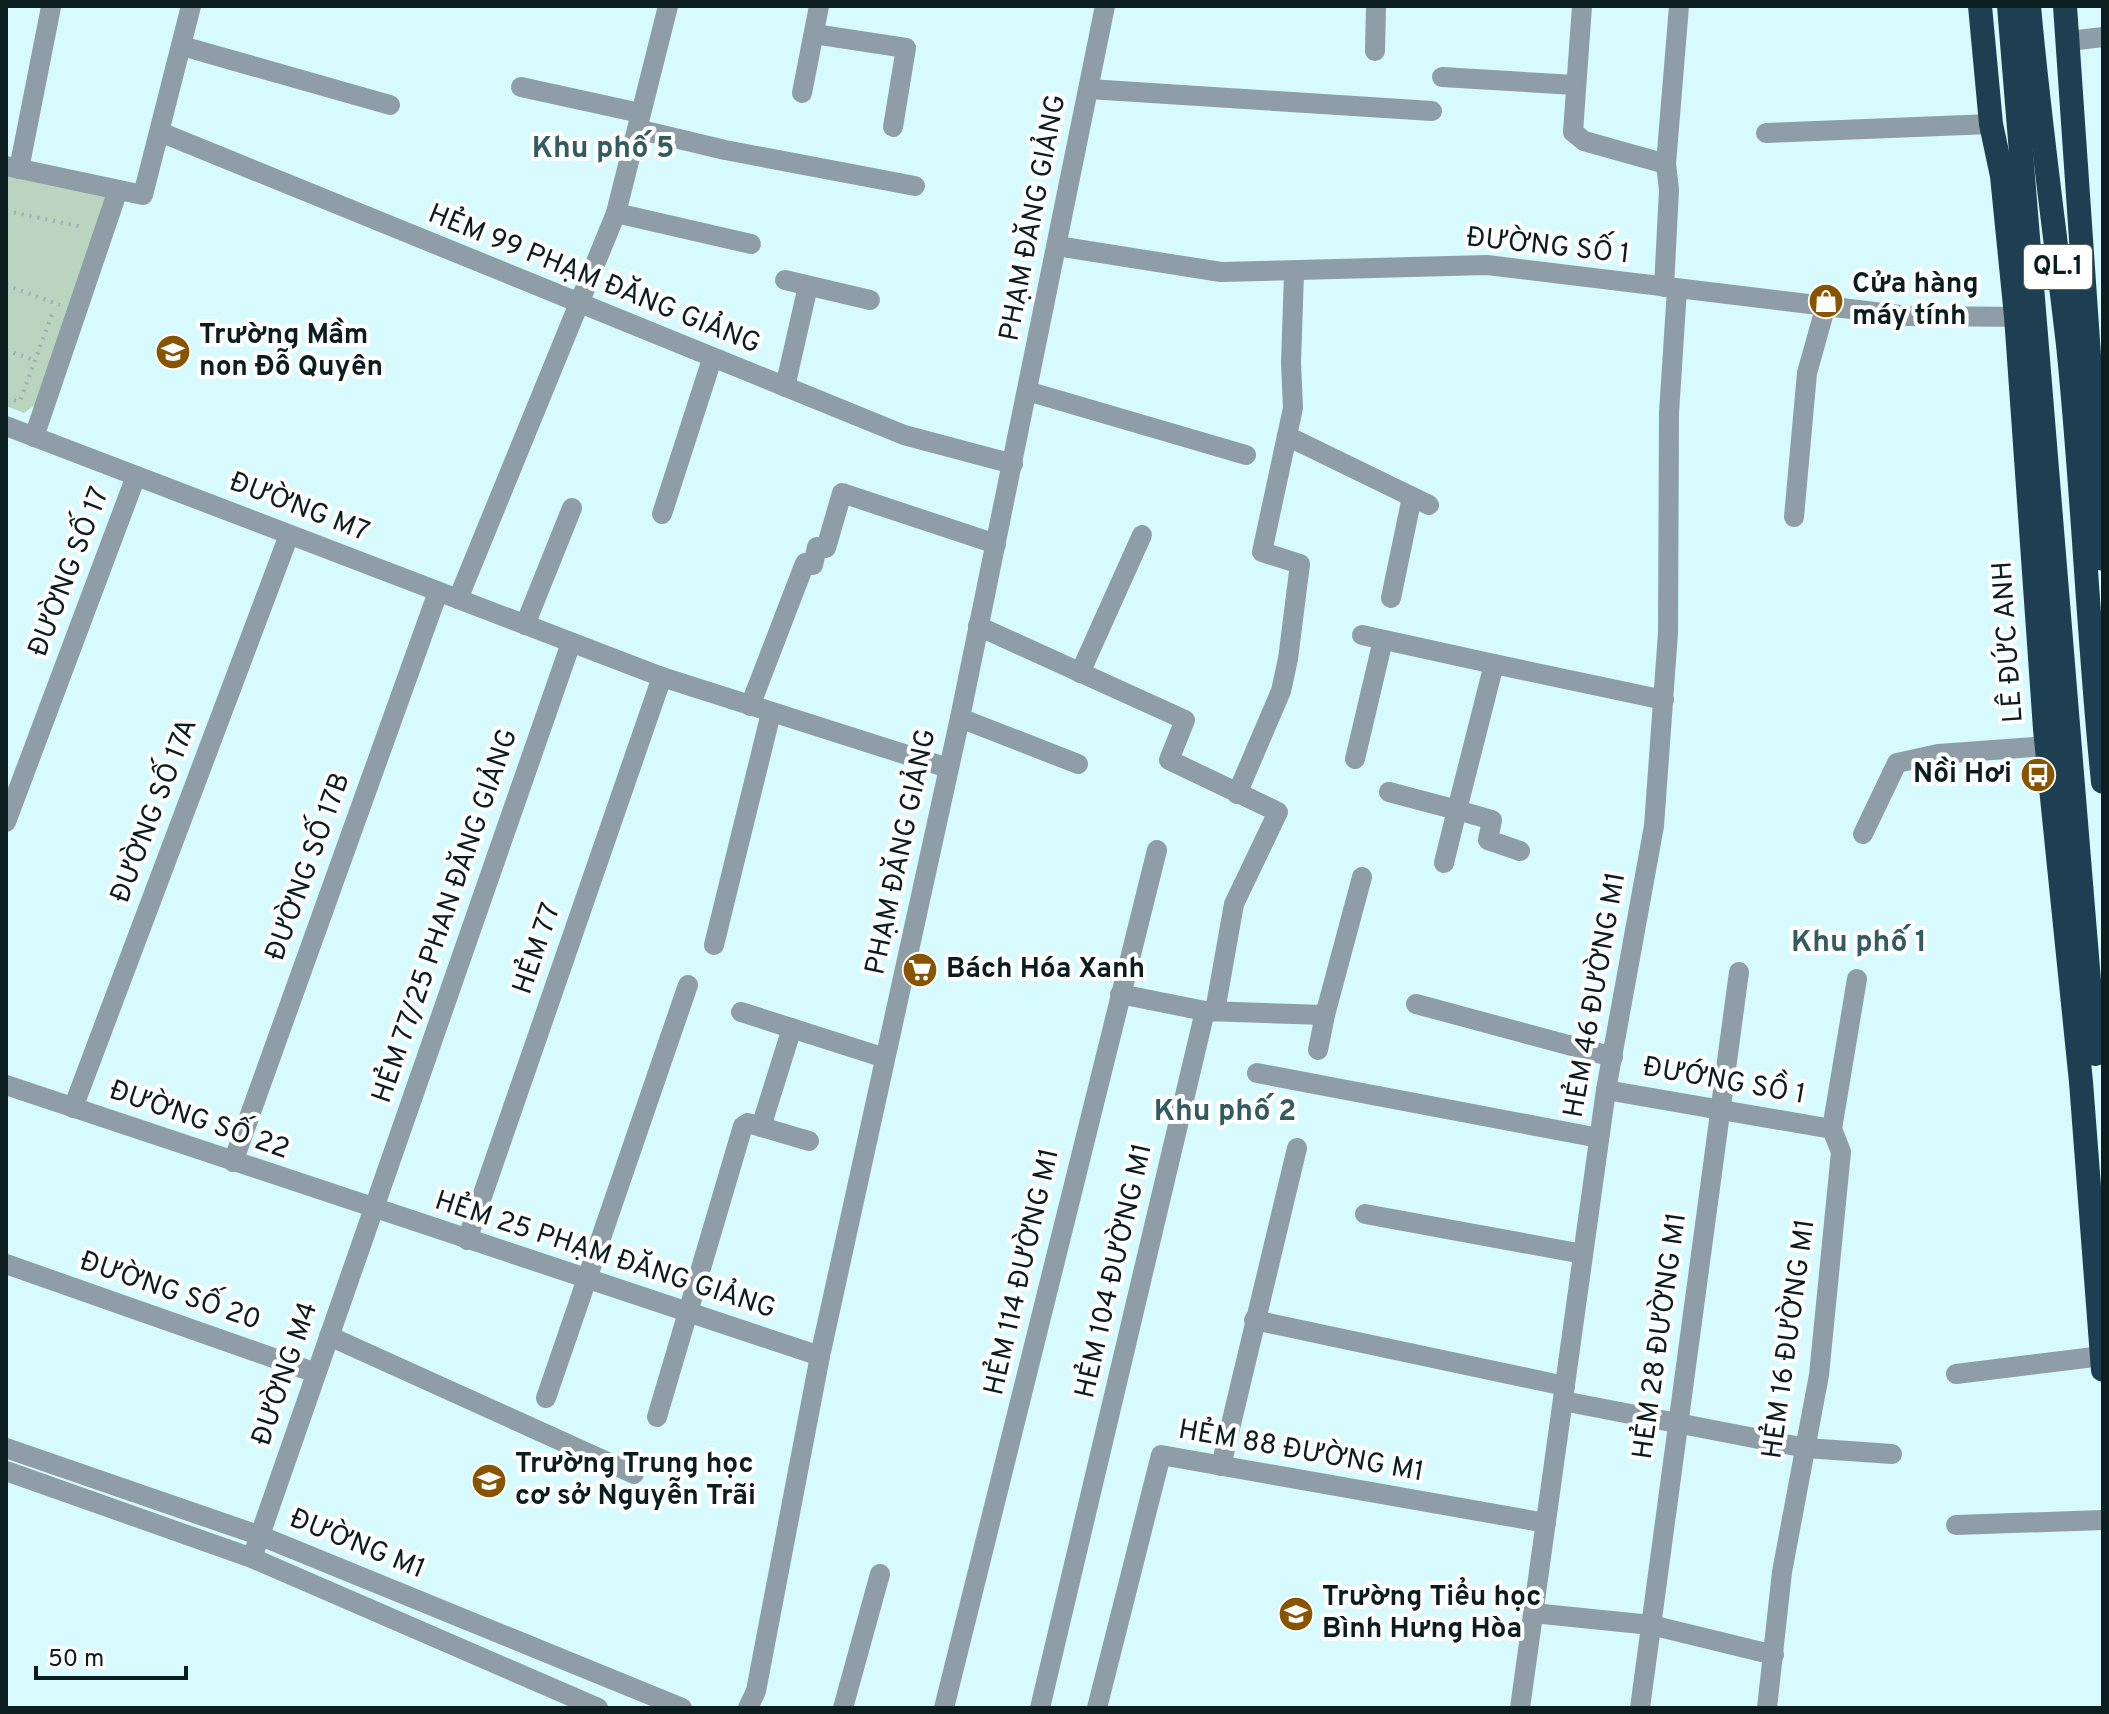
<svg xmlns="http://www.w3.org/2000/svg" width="2109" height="1714" font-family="Overpass,sans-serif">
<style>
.green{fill:#bbd4c0}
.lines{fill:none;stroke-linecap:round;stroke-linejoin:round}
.path{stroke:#94b1b5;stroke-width:4;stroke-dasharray:2 6;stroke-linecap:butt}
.minor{stroke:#8e9da6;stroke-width:20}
.highway{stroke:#1e3f51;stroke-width:24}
.labels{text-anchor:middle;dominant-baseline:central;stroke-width:8;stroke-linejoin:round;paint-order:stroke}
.shield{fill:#fff;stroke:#556162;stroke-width:2}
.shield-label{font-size:26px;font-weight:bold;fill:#0c1d1f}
.street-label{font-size:28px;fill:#0c1d1f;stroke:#fff}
.poi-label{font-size:28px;font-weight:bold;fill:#0c1d1f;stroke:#fff;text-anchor:start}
.neighbourhood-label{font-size:30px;font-weight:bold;fill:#335b60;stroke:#fff}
</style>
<rect width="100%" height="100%" fill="#d7faff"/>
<!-- green -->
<polygon class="green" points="6,173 107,195 35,405 24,413 6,406"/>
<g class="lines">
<!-- path -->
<g class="path">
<polyline points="6,211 83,227"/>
<polyline points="6,285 60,305"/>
<polyline points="6,350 36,361"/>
<polyline points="6,399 20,401 54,309"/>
</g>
<!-- minor -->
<g class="minor">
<polyline points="1582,6 1573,132 1584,141 1666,164"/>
<polyline points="814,34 906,48 893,127"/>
<polyline points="2069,41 2103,37"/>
<polyline points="182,46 390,105"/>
<polyline points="1375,51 1376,6"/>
<polyline points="1442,77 1574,85"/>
<polyline points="521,87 640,113"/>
<polyline points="1089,89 1432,111"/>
<polyline points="802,93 819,6"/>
<polyline points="637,129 725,150 915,186"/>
<polyline points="160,132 904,435 1013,464"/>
<polyline points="1766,133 1991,124"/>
<polyline points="6,166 143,195 191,6"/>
<polyline points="19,169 51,7"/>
<polyline points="616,213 751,244"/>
<polyline points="1057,246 1221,272 1487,265 1908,316 2032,317"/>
<polyline points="785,280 870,300"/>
<polyline points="1664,287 1669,190 1666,164 1679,6"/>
<polyline points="785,387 808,286"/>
<polyline points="1027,391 1246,455"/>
<polyline points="6,426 662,677 948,768"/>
<polyline points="1287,436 1429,505"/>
<polyline points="34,437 118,190"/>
<polyline points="662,514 712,359"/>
<polyline points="1794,517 1807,373 1826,305"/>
<polyline points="1391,598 1412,497"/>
<polyline points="458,599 616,213 668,6"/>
<polyline points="525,625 572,508"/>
<polyline points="978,626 1185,720 1169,760 1278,812 1234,904 1215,1011"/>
<polyline points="1362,635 1494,664"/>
<polyline points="1080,673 1142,535"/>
<polyline points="750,706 805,563 813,565 817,547 826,548 842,493 996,544"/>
<polyline points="960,718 1078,764"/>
<polyline points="1355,759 1383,640"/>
<polyline points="1389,792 1457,810 1494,664 1664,700"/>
<polyline points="1237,794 1281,691 1288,659 1300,564 1262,552 1293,408 1291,363 1294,273"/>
<polyline points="6,822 136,476"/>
<polyline points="1863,834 1897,763 1938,754 2047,746"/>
<polyline points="1444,863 1457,810 1492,820 1488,840 1520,851"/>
<polyline points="714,945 771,713"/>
<polyline points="1120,994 1205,1011"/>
<polyline points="1416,1004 1613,1057"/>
<polyline points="741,1012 885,1058"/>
<polyline points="1318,1050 1325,1015"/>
<polyline points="1257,1073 1599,1138"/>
<polyline points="6,1085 820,1356"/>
<polyline points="1606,1090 1832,1129"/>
<polyline points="73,1108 289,535"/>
<polyline points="761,1127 792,1028"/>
<polyline points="233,1162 438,592"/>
<polyline points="1365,1214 1583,1254"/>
<polyline points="467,1240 662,677"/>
<polyline points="6,1264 316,1373"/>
<polyline points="1254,1320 1565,1386"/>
<polyline points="329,1336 634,1474"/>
<polyline points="1956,1374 2102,1356"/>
<polyline points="546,1398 688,985"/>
<polyline points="1563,1401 1806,1448 1892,1454"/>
<polyline points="657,1417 743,1126 748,1123 809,1141"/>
<polyline points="6,1448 261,1536 682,1708"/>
<polyline points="1221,1466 1297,1148"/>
<polyline points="6,1471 252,1558 598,1708"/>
<polyline points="1956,1525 2103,1520"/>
<polyline points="252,1558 571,643"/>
<polyline points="1533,1613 1651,1625 1774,1655"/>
<polyline points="748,1708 756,1691 820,1356 960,718 1105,6"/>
<polyline points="843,1708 880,1574"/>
<polyline points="944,1708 1157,850"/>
<polyline points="1040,1708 1205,1011 1325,1015 1362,877"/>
<polyline points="1097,1708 1161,1455 1546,1523"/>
<polyline points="1520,1708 1606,1090 1654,826 1668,633 1669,413 1677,289"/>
<polyline points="1640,1708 1739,972"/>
<polyline points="1767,1708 1782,1572 1819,1375 1841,1152 1832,1129 1857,979"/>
</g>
<!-- highway -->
<g class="highway">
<polyline points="1980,6 1991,124 2002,176 2016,316 2045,729 2081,1082 2103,1370"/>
<polyline points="2009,6 2095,1054"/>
<path d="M2029,6C2039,119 2055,232 2068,345C2083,490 2088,636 2103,782"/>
<polyline points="2065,6 2103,559"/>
</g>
</g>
<!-- icons -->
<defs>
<symbol id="shop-disc" viewBox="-11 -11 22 22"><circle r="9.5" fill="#895400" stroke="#fff"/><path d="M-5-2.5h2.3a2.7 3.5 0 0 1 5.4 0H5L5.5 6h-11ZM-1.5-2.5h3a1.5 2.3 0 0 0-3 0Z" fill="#fff"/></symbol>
<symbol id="school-disc" viewBox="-11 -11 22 22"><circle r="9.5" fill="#895400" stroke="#fff"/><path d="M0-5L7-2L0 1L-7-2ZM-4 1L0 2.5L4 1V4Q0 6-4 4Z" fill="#fff"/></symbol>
<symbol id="bus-disc" viewBox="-11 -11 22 22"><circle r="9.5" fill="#895400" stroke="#fff"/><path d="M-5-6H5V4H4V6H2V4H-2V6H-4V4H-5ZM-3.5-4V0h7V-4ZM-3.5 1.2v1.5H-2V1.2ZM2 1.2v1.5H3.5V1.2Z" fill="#fff"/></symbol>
<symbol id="supermarket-disc" viewBox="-11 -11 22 22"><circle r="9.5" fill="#895400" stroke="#fff"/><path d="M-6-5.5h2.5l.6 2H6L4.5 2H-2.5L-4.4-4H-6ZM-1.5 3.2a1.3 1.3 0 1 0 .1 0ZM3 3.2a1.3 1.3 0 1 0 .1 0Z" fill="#fff"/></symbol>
</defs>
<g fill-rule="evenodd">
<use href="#shop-disc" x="1806" y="281" width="40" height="40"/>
<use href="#school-disc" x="153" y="332" width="40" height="40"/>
<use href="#bus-disc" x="2018" y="755" width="40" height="40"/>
<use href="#supermarket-disc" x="900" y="950" width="40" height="40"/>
<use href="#school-disc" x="469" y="1461" width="40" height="40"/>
<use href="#school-disc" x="1276" y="1594" width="40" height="40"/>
</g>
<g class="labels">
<!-- shield labels -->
<rect class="shield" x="2024" y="245" width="68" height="44" rx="6"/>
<g class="shield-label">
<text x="2058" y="267">QL.1</text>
</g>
<!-- street labels -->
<g class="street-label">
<text transform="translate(1034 218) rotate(-79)">PHẠM ĐĂNG GIẢNG</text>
<text transform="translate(1548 247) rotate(6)">ĐƯỜNG SỐ 1</text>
<text transform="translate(594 280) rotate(22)">HẺM 99 PHẠM ĐĂNG GIẢNG</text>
<text transform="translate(299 508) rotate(21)">ĐƯỜNG M7</text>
<text transform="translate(70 572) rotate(-69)">ĐƯỜNG SỐ 17</text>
<text transform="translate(2009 642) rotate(-94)">LÊ ĐỨC ANH</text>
<text transform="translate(155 811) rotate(-69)">ĐƯỜNG SỐ 17A</text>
<text transform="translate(902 852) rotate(-78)">PHẠM ĐĂNG GIẢNG</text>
<text transform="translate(309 867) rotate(-70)">ĐƯỜNG SỐ 17B</text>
<text transform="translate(446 916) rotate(-71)">HẺM 77/25 PHAN ĐĂNG GIẢNG</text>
<text transform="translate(538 949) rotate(-71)">HẺM 77</text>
<text transform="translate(1596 995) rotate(-80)">HẺM 46 ĐƯỜNG M1</text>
<text transform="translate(1724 1082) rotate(10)">ĐƯỚNG SỒ 1</text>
<text transform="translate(199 1121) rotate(19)">ĐƯỜNG SỐ 22</text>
<text transform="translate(605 1256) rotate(18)">HẺM 25 PHẠM ĐĂNG GIẢNG</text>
<text transform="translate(1115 1271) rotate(-77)">HẺM 104 ĐƯỜNG M1</text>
<text transform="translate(1023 1272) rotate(-77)">HẺM 114 ĐƯỜNG M1</text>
<text transform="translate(170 1292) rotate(19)">ĐƯỜNG SỐ 20</text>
<text transform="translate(1661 1336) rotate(-82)">HẺM 28 ĐƯỜNG M1</text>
<text transform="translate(1790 1339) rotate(-82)">HẺM 16 ĐƯỜNG M1</text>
<text transform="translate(286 1374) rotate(-71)">ĐƯỜNG M4</text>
<text transform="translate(1301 1452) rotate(10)">HẺM 88 ĐƯỜNG M1</text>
<text transform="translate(357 1545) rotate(22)">ĐƯỜNG M1</text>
</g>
<!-- poi labels -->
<g class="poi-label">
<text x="1852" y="285">Cửa hàng<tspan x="1852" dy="32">máy tính</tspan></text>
<text x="199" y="336">Trường Mầm<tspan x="199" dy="32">non Đỗ Quyên</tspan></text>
<text x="2012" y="775" text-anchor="end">Nồi Hơi</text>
<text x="946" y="970">Bách Hóa Xanh</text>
<text x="515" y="1465">Trường Trung học<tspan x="515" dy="32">cơ sở Nguyễn Trãi</tspan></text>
<text x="1322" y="1598">Trường Tiểu học<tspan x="1322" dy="32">Bình Hưng Hòa</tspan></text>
</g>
<!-- neighbourhood labels -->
<g class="neighbourhood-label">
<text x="603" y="149">Khu phố 5</text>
<text x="1859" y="943">Khu phố 1</text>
<text x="1225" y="1112">Khu phố 2</text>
</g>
</g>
<!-- border -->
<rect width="2109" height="1714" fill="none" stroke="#0c1d1f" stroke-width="16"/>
<!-- scale -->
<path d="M36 1666v12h150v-12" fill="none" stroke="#0c1d1f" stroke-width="4"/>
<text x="48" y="1666" font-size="24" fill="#0c1d1f" stroke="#ffffff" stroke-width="6" paint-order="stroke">50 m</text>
</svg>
